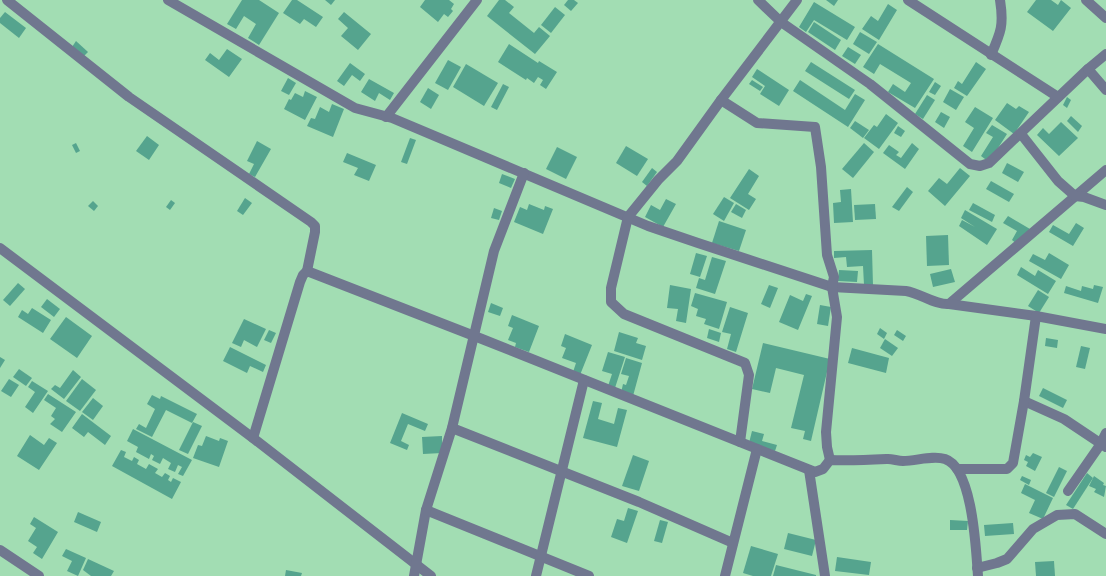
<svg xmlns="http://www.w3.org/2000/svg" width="1106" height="576" font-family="'Sofia Sans Condensed',sans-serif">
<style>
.building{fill:#55a48e}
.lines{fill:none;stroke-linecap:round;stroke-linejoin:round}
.minor{stroke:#70778f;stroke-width:10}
</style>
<rect width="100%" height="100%" fill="#a2ddb3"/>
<!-- building -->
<g class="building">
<polygon points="242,0 259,0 279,13 259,45 248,38 256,24 244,16 236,29 227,24"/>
<polygon points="292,0 297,0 323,17 316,27 304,19 300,24 283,13"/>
<polygon points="325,0 335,0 331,5"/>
<polygon points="425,0 449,0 454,4 451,9 453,11 448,17 444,14 438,22 420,7"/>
<polygon points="499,0 505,0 514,7 509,13 534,33 539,27 550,36 535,54 487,16"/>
<polygon points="568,0 574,0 578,3 571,11 564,5"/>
<polygon points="826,0 838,0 834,6"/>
<polygon points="1036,0 1051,0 1058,5 1061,0 1071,8 1053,31 1027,12"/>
<polygon points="814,2 855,27 847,40 814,20 806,32 799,27"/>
<polygon points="888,4 897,10 879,40 862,29 871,16 878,21"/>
<polygon points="555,7 565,15 551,33 541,25"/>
<polygon points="5,12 26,28 19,38 0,23 0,18"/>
<polygon points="344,12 371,34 358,50 341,36 348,28 338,19"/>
<polygon points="814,22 841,40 835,50 808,32"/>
<polygon points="860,32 877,42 869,54 853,44"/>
<polygon points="76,41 88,52 83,57 72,47"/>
<polygon points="509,44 538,63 539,61 557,72 546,89 540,85 543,80 538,77 534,83 527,78 526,80 498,62"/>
<polygon points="878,44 934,79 915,108 888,92 893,84 905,92 911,83 880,64 874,74 863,67"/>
<polygon points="848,47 861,55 855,64 842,56"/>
<polygon points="227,49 242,59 229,77 205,60 210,53 219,60"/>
<polygon points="448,60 461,67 448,90 435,83"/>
<polygon points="811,62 855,90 849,99 805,71"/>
<polygon points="976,62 986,69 967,96 954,88 958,81 962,84"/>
<polygon points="350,63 365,74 360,81 352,75 344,86 337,81"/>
<polygon points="466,64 498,83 484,106 453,87"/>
<polygon points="757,69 789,90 779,106 760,94 765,86 752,77"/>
<polygon points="288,78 296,83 289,95 281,91"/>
<polygon points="369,79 394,93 390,100 379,93 375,101 361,92"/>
<polygon points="752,80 763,87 760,91 749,84"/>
<polygon points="800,80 845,110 855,94 865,100 848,127 793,91"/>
<polygon points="935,82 941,86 935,95 929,92"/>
<polygon points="503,84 509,87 497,110 491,107"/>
<polygon points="428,88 439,95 431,109 420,102"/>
<polygon points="950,89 964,97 956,110 943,102"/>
<polygon points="305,91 317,97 305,120 284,109 289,99 291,100 295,93 303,97"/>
<polygon points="927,95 935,100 923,119 915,114"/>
<polygon points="1067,97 1071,100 1067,108 1063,105"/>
<polygon points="1007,103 1016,109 1019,106 1029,112 1014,134 995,120"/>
<polygon points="332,104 344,109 333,137 307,126 311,118 315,119 320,107 329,112"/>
<polygon points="975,107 993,118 972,152 963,146 974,128 965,122"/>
<polygon points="941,112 950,117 944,128 935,122"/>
<polygon points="886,114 898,123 879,149 864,138 874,125 877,127"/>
<polygon points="1071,116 1082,126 1078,132 1067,121"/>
<polygon points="855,121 869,130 863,138 850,128"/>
<polygon points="1061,122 1078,138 1059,156 1037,135 1043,128 1049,134"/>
<polygon points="992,125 1007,134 989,162 981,156 993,137 986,133"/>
<polygon points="898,126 905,131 901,137 894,133"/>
<polygon points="147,136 159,145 149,160 136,151"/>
<polygon points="410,138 416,140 407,164 401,162"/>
<polygon points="257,141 271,149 255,177 249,174 254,164 247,161"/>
<polygon points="76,143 80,151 76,153 72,145"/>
<polygon points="864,143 874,152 853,178 842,169"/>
<polygon points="912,143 919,149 905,169 883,153 889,145 899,152 896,155 901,158"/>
<polygon points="626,146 648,159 637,176 616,163"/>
<polygon points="557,147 577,157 566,179 546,169"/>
<polygon points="347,153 376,165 369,181 354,175 358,168 343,162"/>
<polygon points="1007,163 1024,172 1018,182 1002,173"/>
<polygon points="652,168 657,172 647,186 642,182"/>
<polygon points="960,168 970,176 945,206 928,191 939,178 947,184"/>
<polygon points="749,169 759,176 748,194 756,199 749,210 730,198"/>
<polygon points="502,174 515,179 511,188 499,183"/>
<polygon points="991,181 1014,194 1009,202 986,189"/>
<polygon points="907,187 913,192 899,211 892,207"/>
<polygon points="851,189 853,222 834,223 833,203 841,202 840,190"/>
<polygon points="724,197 734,203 724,221 713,214"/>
<polygon points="245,198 252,203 243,215 237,211"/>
<polygon points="666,199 676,204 663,227 645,217 651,205 660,210"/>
<polygon points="171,200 175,203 170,210 166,207"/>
<polygon points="93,201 98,206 94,211 88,206"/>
<polygon points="973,203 995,215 992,222 969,210"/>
<polygon points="529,204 544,210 545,206 553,209 543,234 514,222 520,207 527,210"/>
<polygon points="736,204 746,210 742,218 731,212"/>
<polygon points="875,204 876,219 855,220 854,205"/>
<polygon points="494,208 502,211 499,220 491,218"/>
<polygon points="965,210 997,229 987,245 959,226 962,220 975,227 961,218"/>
<polygon points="1008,216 1030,229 1017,244 1012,240 1017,231 1003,223"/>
<polygon points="719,221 746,230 739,251 712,243"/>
<polygon points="1076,223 1084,228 1073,246 1049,232 1053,225 1069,234"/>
<polygon points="948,235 949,265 927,266 926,236"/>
<polygon points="872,250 873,285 864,285 863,266 847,267 846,257 834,258 834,251"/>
<polygon points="696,253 707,256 700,277 690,274"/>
<polygon points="1049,253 1069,265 1061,279 1029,261 1033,254 1045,260"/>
<polygon points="712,257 726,261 715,294 696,288 699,278 705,280"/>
<polygon points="1021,267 1035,276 1038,270 1056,281 1048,294 1017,275"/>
<polygon points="951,269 955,282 933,287 930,274"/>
<polygon points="839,270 858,271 857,282 838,281"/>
<polygon points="18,283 25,289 10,306 3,300"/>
<polygon points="670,285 691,289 686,323 676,321 678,309 667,308"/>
<polygon points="769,285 778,288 770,308 761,304"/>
<polygon points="1094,285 1103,287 1098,303 1064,293 1066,286 1081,291 1082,286 1093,289"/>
<polygon points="1038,290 1049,297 1039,313 1028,306"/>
<polygon points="695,293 727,302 719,329 704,324 706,319 696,316 698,309 691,306"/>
<polygon points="806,294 812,296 798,330 779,322 790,295 803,301"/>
<polygon points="47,299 60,309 54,317 41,307"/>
<polygon points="491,303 503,308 500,316 488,312"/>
<polygon points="820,305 831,307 828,326 817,324"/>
<polygon points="730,307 748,313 736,352 727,349 731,334 722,332"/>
<polygon points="32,308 51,320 43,333 18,317 22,310 28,314"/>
<polygon points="512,315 539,326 529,352 515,347 516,343 508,340 513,328 508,326"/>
<polygon points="66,317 92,336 77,358 50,339"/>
<polygon points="244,319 266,329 257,347 244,340 241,347 232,343"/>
<polygon points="880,328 887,333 884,339 877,334"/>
<polygon points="709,329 721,333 719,342 707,338"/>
<polygon points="269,330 276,333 271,343 264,340"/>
<polygon points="897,330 906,336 903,341 894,335"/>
<polygon points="619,332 638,338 636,343 646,346 642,360 614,351"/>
<polygon points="565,334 592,345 580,375 573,372 576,363 562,358 566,348 561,346"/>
<polygon points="1046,338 1058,340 1057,348 1045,346"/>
<polygon points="885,339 898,348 892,356 880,348"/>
<polygon points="763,343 830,359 811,441 803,439 805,431 791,428 804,375 776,368 770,393 752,389"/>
<polygon points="1081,346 1090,348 1085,369 1076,367"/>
<polygon points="230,347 266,365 263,372 250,366 247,373 223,361"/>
<polygon points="852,348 889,358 886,373 848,363"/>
<polygon points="608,352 625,357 614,391 607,389 612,374 602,371"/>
<polygon points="0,357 5,360 0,368"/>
<polygon points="626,358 642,363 633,396 621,393 623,384 626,385 629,376 621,374"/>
<polygon points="19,369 32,378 26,386 13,377"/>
<polygon points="73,370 81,377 64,399 51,389 55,385 60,388"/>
<polygon points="9,379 19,385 11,397 1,391"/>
<polygon points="82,379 96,390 80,411 66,401"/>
<polygon points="32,381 48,391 33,413 25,407 35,392 28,387"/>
<polygon points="1043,388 1067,400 1063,408 1039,396"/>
<polygon points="48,394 76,412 62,432 50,424 55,419 51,416 56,408 44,400"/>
<polygon points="152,395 160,399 161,396 197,414 192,423 166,410 152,437 136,429 139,424 146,428 155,409 147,404"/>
<polygon points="93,398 103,406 93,420 82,412"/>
<polygon points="593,401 602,403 598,419 614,424 618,408 627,410 617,447 583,438"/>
<polygon points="402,413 428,424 425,431 408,424 401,441 409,445 407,450 390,443"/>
<polygon points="82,414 111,436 105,445 88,432 84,437 72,428"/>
<polygon points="193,422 202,426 188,454 179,450"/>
<polygon points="133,429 192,460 183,476 178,474 182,467 178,465 175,472 168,469 171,463 163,458 160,464 152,460 154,456 151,454 149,459 136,452 138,447 127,441"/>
<polygon points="752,431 764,434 762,441 777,445 775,451 749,443"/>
<polygon points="30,435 44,445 49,438 57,443 39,470 17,456"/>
<polygon points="206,436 219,441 220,438 228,441 219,467 193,458 198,445 202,446"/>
<polygon points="442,436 442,453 423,454 422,437"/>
<polygon points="121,450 126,452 124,457 132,461 134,457 139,460 137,464 146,469 149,464 158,469 155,473 162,477 165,473 170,476 168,480 171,482 173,478 181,482 172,499 112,466"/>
<polygon points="1033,453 1042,457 1035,471 1026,466 1028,462 1024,460 1026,455 1030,457"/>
<polygon points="633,455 649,461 639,491 622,486"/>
<polygon points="1059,467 1067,471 1054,497 1046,493"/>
<polygon points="1087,473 1093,478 1073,509 1066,505"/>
<polygon points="1022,476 1031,480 1029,485 1020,480"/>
<polygon points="1094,476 1104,483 1103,485 1106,486 1104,497 1094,492 1096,489 1089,486"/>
<polygon points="1025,484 1053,498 1043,519 1029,513 1035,500 1021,493"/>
<polygon points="628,508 638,511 627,543 611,537 617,519 624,521"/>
<polygon points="78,512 101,522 97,532 74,522"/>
<polygon points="34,517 58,532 42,559 33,553 37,547 28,541 36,528 30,524"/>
<polygon points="660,520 668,522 662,543 654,541"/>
<polygon points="950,520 968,521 967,530 950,530"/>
<polygon points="1013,523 1014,534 985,536 984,525"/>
<polygon points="788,533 816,540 812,556 784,549"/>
<polygon points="751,546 778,554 771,576 753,576 743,573"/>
<polygon points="66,549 86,558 78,576 67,571 72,561 62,556"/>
<polygon points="837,557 871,562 869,575 835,571"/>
<polygon points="88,559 114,571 111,576 91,576 83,570"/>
<polygon points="1054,561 1055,576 1036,576 1035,562"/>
<polygon points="776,565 816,575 816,576 773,576"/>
<polygon points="286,570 302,573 301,576 285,576"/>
</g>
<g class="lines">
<!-- minor -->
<g class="minor">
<polyline points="7,0 129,97 311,222 315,226 315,232 307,271"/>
<path d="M168,0L355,108L392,118L648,226L698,243L832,287L906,291C920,293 935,305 949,304L1106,170"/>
<polyline points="758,0 781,22 870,84 970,164 980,166 989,163 1088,69 1106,90"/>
<polyline points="908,0 1058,97"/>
<polyline points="1086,0 1106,18"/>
<path d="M991,55C1001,32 1004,25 1000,0"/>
<polyline points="1088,69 1106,54"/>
<polyline points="721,100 757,123 815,127 821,167 827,255 834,277 832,287 837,317 826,432 827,447 830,460"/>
<polyline points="386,117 477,0"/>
<polyline points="1021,134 1058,181 1075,196 1084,197 1106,205"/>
<polyline points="0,248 253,438 431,576"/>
<polyline points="949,304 1036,316 1106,329"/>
<polyline points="1024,401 1064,419 1106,447"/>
<polyline points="452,428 639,502 733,543"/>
<path d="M253,438L300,282L303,275L307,271L482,339L815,472L823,469L830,460C849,461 868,460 888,459C893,459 898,461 903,461C916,461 933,455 945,459C973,468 976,551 978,576"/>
<polyline points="740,442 749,375 745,363 624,314 611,302 611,288 628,217 658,180 677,161 721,100 797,0"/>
<polyline points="957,469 1007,469 1013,463 1024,401 1036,316"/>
<polyline points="809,470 825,576"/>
<polyline points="1068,491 1100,445 1106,433"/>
<polyline points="426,510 589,576"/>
<polyline points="0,550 39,576"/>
<polyline points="977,568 997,563 1007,559 1033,529 1057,515 1075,514 1106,534"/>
<polyline points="414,576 426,510 452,428 494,251 524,173"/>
<polyline points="536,576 584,380"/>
<polyline points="725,576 757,449"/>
</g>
</g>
</svg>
